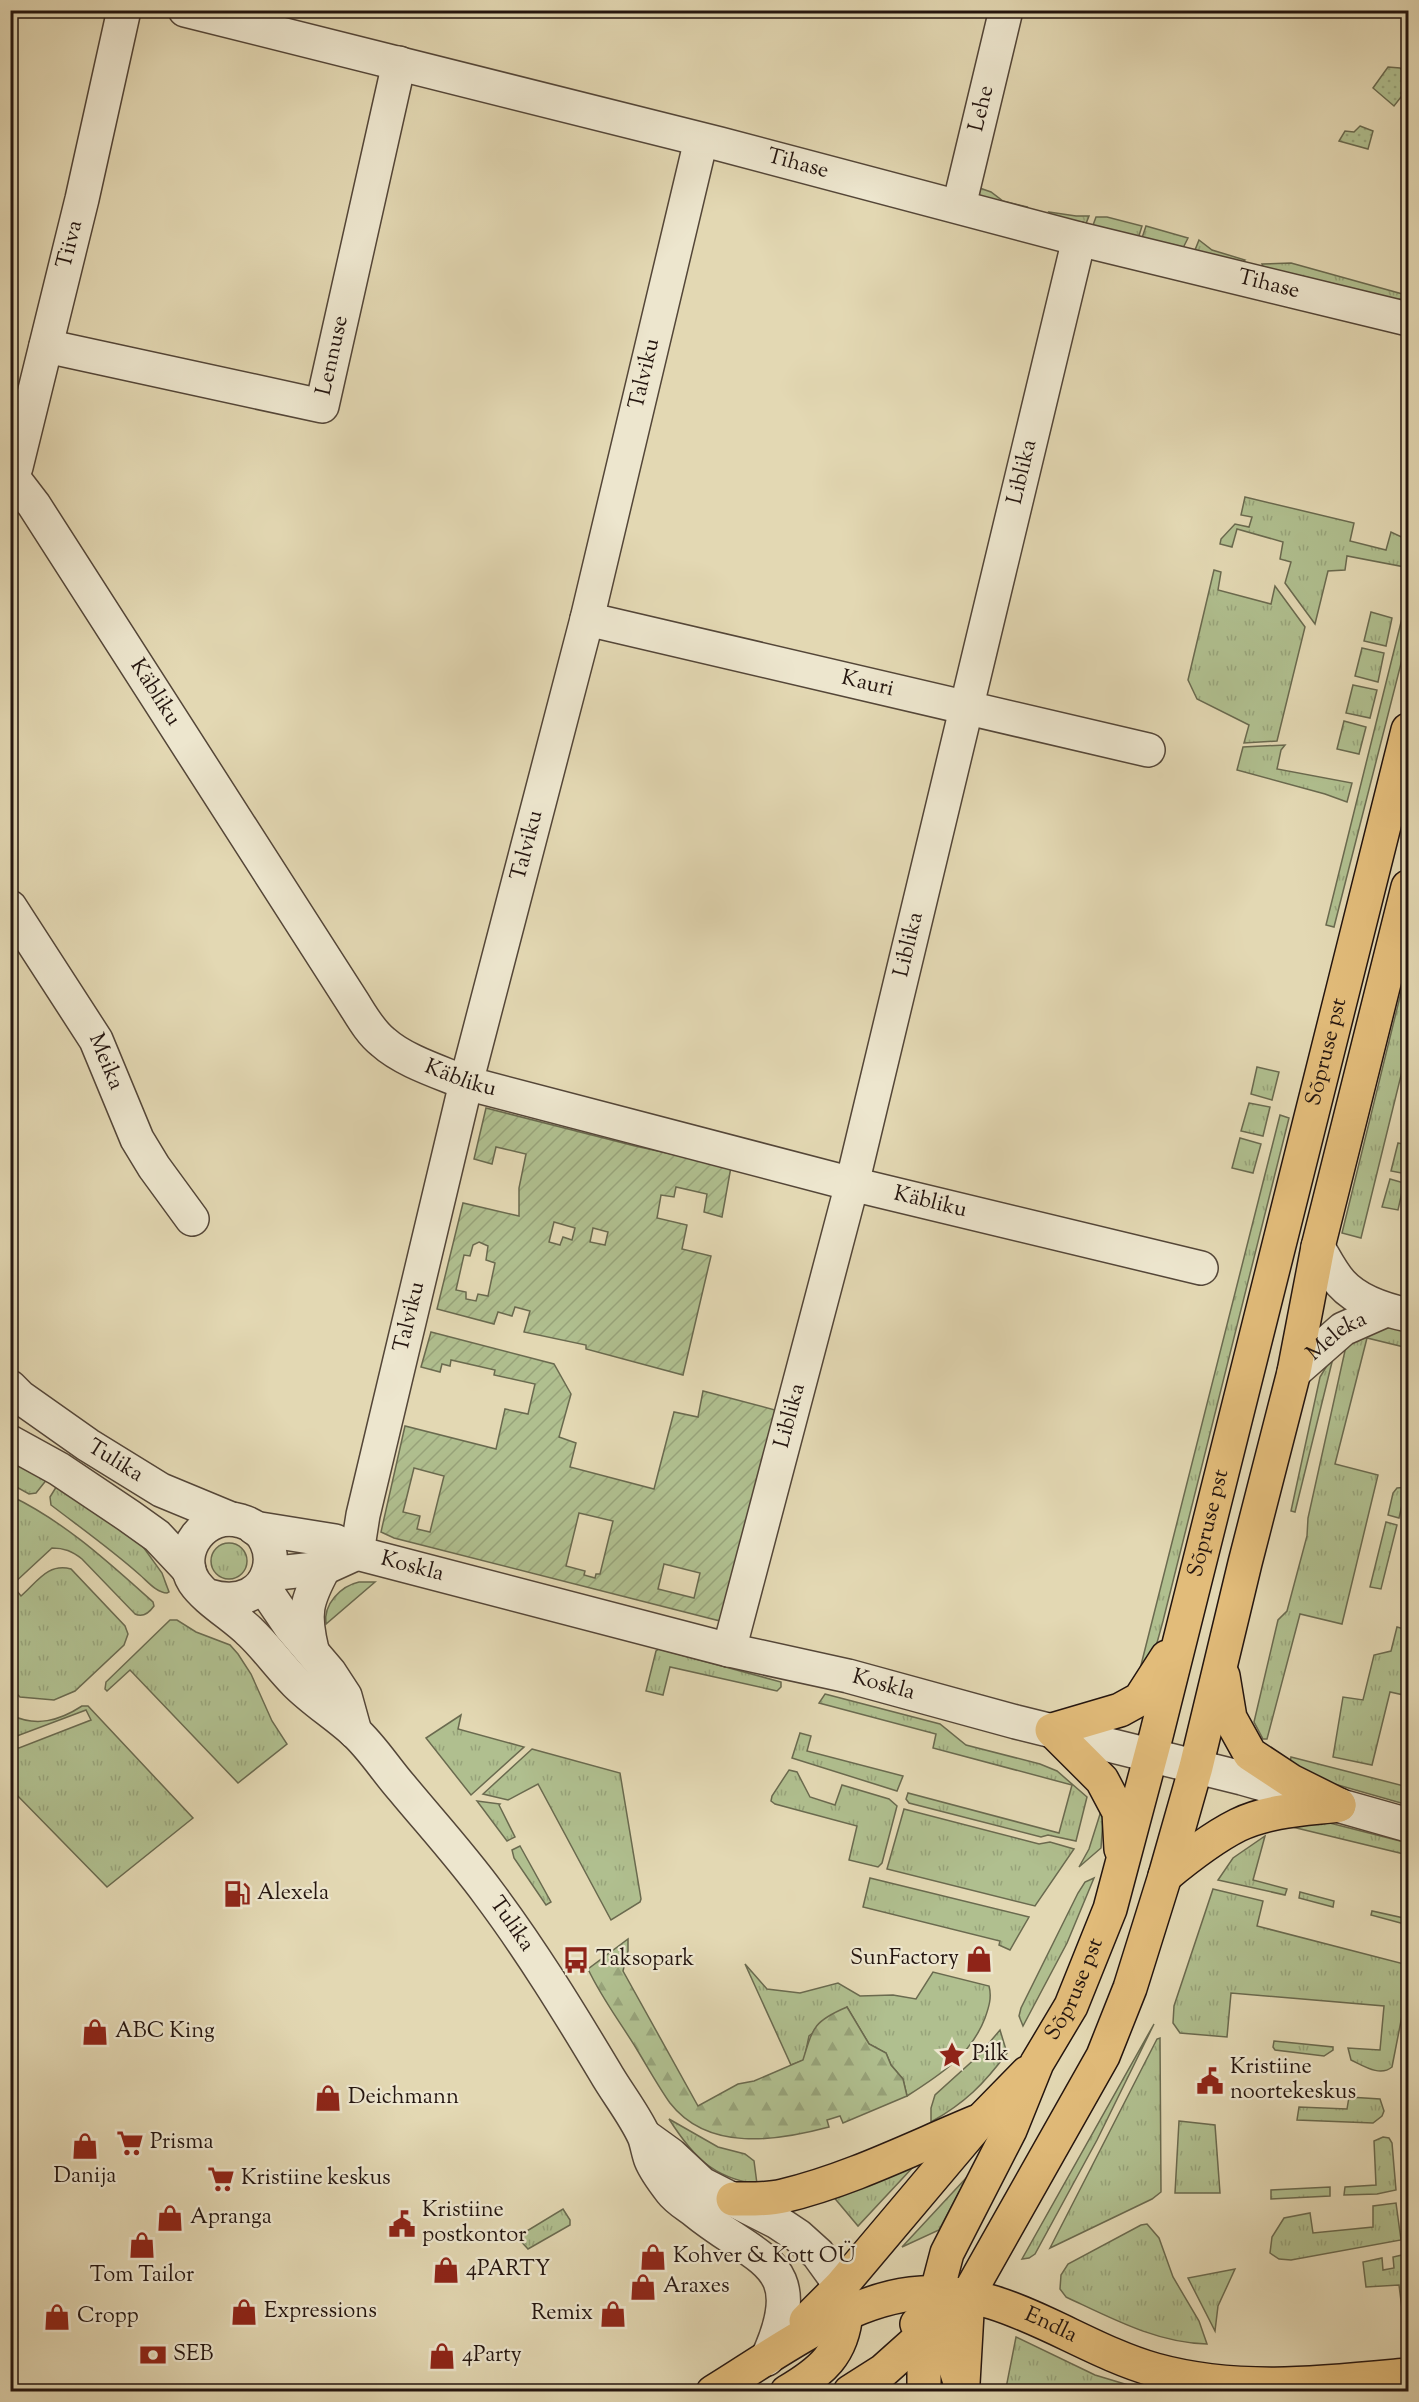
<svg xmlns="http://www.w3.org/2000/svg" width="1419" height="2402" font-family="'Sorts Mill Goudy',serif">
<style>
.grass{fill:url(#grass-tufts);stroke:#6a6a4f;stroke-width:1.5}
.forest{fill:url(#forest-firs);stroke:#6a6a4f;stroke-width:1.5}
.park{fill:url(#park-dots);stroke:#6a6a4f;stroke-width:1.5}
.garden{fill:url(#garden-furrows);stroke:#6a6a4f;stroke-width:1.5;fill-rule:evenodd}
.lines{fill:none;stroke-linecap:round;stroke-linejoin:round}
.minor-casing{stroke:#544638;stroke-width:36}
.major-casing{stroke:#24150f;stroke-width:36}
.minor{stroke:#ede6ce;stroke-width:33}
.major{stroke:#e2bc7a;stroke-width:33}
.labels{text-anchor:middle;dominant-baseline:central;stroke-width:4.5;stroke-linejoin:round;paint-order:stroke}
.street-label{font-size:22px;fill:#24150f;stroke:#ede6ce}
.poi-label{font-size:22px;fill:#24150f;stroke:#ede6ce;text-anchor:start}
</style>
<defs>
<pattern id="grass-tufts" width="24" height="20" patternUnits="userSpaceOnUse" patternTransform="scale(1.5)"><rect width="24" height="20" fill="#b0bf8f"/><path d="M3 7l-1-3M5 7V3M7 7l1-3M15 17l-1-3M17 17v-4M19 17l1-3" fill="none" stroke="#97a37a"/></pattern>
<pattern id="forest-firs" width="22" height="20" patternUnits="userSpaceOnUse" patternTransform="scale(1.5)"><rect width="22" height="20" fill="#b0bf8f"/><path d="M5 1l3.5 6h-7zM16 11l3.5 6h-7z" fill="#97a37a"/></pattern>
<pattern id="park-dots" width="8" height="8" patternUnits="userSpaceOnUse" patternTransform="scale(1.5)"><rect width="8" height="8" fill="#b0bf8f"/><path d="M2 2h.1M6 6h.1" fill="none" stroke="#97a37a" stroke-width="1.8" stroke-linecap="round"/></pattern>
<pattern id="garden-furrows" width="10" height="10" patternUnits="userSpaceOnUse" patternTransform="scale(1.5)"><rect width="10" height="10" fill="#b0bf8f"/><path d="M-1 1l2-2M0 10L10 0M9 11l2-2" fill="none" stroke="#97a37a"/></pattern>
</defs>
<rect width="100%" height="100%" fill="#e3d8b3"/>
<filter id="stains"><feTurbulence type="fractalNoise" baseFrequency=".00333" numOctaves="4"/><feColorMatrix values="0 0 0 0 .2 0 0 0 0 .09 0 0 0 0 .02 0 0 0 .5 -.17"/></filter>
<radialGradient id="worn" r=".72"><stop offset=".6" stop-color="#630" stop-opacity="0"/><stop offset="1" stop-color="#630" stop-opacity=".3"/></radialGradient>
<!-- grass -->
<g class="grass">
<polygon points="974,186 991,192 1003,201 1027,207 1024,210 981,201"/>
<polygon points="1049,212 1076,216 1089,216 1085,226 1052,217"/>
<polygon points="1096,217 1107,217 1142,226 1138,239 1092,228"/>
<polygon points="1146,226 1188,238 1182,250 1141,241"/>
<polygon points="1199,240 1212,250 1245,260 1240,264 1193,255"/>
<polygon points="1291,263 1406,295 1403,299 1393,300 1264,270 1262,264"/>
<polygon points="1245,497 1354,523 1350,541 1386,550 1391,532 1408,540 1405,567 1347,556 1345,570 1328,571 1315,624 1285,583 1291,562 1280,559 1283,542 1237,529 1232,547 1220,544 1221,539 1235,524 1249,527 1252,517 1241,515"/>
<polygon points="1214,570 1221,572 1218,590 1271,604 1275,586 1305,627 1277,741 1244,743 1249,725 1197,699 1188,680"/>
<polygon points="1408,594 1408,636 1334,927 1326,925"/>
<polygon points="1371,612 1392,618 1386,646 1364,641"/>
<polygon points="1362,648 1384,653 1378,682 1355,676"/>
<polygon points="1353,685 1377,690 1370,718 1346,713"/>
<polygon points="1344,721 1366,727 1359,754 1337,749"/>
<polygon points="1285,745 1281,750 1277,769 1352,783 1347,802 1325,794 1237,770 1243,747"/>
<polygon points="1408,964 1408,1047 1361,1238 1342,1233"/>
<polygon points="1257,1067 1279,1072 1272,1100 1251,1094"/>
<polygon points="1249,1103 1270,1107 1263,1136 1241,1131"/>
<polygon points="1280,1115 1289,1118 1163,1621 1155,1650 1138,1677"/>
<polygon points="1240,1138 1261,1144 1253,1173 1232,1168"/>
<polygon points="1398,1143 1408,1145 1407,1174 1391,1171"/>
<polygon points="1390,1179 1404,1183 1398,1210 1382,1207"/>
<polygon points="1376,1326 1403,1328 1408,1332 1408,1348 1367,1338 1335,1464 1378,1475 1342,1624 1300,1614 1267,1739 1263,1739 1254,1722 1278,1620 1287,1611 1307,1536 1308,1518 1348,1337"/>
<polygon points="1334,1354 1295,1512 1291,1511 1320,1377"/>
<polygon points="10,1459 48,1478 36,1493 29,1494 11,1484"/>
<path d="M58,1484L136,1537L162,1573L169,1592L167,1593C157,1593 148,1582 140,1575C112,1550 81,1528 51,1505L50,1497Z"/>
<polygon points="1408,1487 1408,1492 1405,1492 1399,1518 1388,1515 1393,1493 1397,1488"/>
<path d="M11,1496C65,1522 108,1562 153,1602L154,1606C149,1613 143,1618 135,1614L82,1559C72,1551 64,1548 52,1548L12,1585L21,1596C38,1581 48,1563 71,1569L125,1626L128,1634L124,1645L75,1691L54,1700L20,1697L11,1688Z"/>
<polygon points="1386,1522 1397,1525 1381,1589 1370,1587"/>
<circle cx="229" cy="1561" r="18"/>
<path d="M359,1582H375L326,1624C323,1604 341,1586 359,1582Z"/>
<polygon points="170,1620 177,1620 196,1632 230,1645 238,1654 251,1674 272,1721 287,1744 238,1783 130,1670 107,1691 105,1689 106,1682"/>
<polygon points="1397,1627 1408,1630 1408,1696 1390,1692 1372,1765 1333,1757 1343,1697 1363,1700 1374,1655 1391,1651"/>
<polygon points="659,1649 781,1682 781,1687 777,1691 670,1667 663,1695 646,1691 656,1651"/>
<polygon points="825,1694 940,1724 966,1745 1040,1764 1057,1771 1087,1797 1076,1841 1048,1835 1041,1837 909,1803 906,1799 908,1793 1059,1833 1072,1785 933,1748 936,1734 819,1703"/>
<path d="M82,1706H88L193,1818L107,1887L11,1789V1747L19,1748L91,1720L86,1710L17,1736L11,1735V1715C36,1727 59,1721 82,1706Z"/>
<polygon points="461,1715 458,1729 524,1747 471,1795 426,1738"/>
<polygon points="800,1733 811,1736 807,1751 903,1776 897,1791 792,1758"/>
<polygon points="532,1749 620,1773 641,1899 640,1902 611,1920 538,1784 508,1800 483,1794"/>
<polygon points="1291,1757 1408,1787 1408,1805 1310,1777 1289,1769"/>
<polygon points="789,1770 797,1772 810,1797 835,1805 842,1785 889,1799 897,1806 882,1863 878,1867 849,1860 857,1826 775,1804 771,1801 772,1796"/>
<polygon points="477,1801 500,1804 499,1805 515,1837 507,1841"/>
<polygon points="904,1809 1039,1844 1050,1842 1074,1849 1035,1906 887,1869"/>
<polygon points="1101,1811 1103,1819 1101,1848 1079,1867 1089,1849"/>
<polygon points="1322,1821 1408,1843 1408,1855 1284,1825"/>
<polygon points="1265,1836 1253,1880 1287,1889 1285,1895 1218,1880 1233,1858"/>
<polygon points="520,1846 551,1902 546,1905 514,1858 512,1850"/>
<polygon points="870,1878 1029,1917 1010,1950 999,1945 1000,1941 863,1907"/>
<polygon points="1094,1878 1067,1943 1023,2026 1019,2016 1021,2008 1078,1893 1085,1882"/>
<path d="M1213,1889L1263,1901L1257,1926L1408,1965V1985L1392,2067C1380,2077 1364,2066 1351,2060L1348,2048L1380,2050L1384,2006L1231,1993L1227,2037L1180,2033L1173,2023L1174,2006Z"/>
<polygon points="1300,1892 1334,1901 1333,1907 1299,1898"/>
<polygon points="1408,1903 1408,1925 1371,1915 1372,1911 1404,1918"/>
<path d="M745,1964L767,1989L800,1993L838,1983L860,1996L893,1995L916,1999L933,1972L989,1986C992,1997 989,2007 985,2018C971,2055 940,2075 907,2096L903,2079L891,2065L886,2053L869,2044L847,2007L809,2036L804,2060L791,2065Z"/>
<polygon points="1154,2024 1097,2140 1035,2254 1029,2258 1022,2259"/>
<path d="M1000,2030L1007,2053C984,2084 965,2103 931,2122V2108L935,2095L978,2056Z"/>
<polygon points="1160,2038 1161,2192 1152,2199 1050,2248 1157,2039"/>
<polygon points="1274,2041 1333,2047 1333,2050 1324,2056 1275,2050 1273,2047"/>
<polygon points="1349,2097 1380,2099 1384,2111 1382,2116 1373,2123 1297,2120 1299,2107 1347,2109"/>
<path d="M669,2119L718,2147L745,2154L754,2161L757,2184C712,2178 692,2155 669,2119Z"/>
<polygon points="1179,2121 1215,2125 1220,2193 1175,2193"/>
<polygon points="1383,2137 1389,2138 1392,2143 1396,2190 1377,2194 1344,2195 1345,2187 1376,2185 1374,2141"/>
<polygon points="915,2165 858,2226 832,2195"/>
<polygon points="967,2177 939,2230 902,2247"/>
<polygon points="1330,2187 1330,2196 1271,2199 1271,2190"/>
<polygon points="1396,2203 1401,2240 1291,2260 1279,2259 1270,2253 1272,2237 1284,2218 1310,2213 1313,2233 1373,2227 1373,2206"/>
<polygon points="563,2209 570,2220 570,2225 528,2249 517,2237"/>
<path d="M1147,2224L1159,2238L1173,2277L1199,2321L1207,2344C1157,2343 1111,2318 1066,2297L1060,2289L1061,2275L1068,2264L1141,2225Z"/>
<polygon points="1402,2255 1408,2332 1405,2333 1399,2285 1366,2287 1363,2262 1382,2258 1383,2270 1394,2268 1393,2257"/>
<polygon points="1235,2269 1218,2306 1215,2331 1188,2278"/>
<polygon points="1016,2337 1095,2375 1148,2391 1062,2392 1006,2388"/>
</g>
<!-- forest -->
<path class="forest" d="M628,1939V1951L623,1971L698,2106L738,2084L754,2081L803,2060C813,2027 814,2021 847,2007L869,2044L886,2053L891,2065L903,2079L907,2096L843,2123L840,2116L827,2120L829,2127C777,2141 708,2152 670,2103C658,2086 647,2066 636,2048C620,2022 601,1997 588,1969Z"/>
<!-- park -->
<g class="park">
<polygon points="1388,67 1400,68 1408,74 1408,88 1394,106 1373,88"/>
<polygon points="1360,126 1373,131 1368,149 1339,141 1345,131 1354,132"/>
</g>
<!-- garden -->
<g class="garden">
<path d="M486,1108L635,1146L731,1167L722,1217L704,1212L707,1194L676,1187L674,1197L661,1195L657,1218L687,1225L682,1249L711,1256L683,1375L586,1349V1345L524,1332L530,1311L515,1307L512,1316L498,1312L494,1324L437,1309L463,1203L519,1216V1188L526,1154L496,1147L492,1164L474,1159ZM554,1222L575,1228L572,1240L563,1237L560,1245L549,1242ZM593,1228L608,1232L605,1245L590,1242ZM479,1242L488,1246L486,1260L495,1263L488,1296L478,1294L476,1301L466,1299V1292L456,1290L464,1255L470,1256L473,1245Z"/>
<path d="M431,1332L554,1364L571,1394L559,1437L576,1443L570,1467L654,1489L674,1412L698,1417L703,1391L775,1410L724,1622L394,1538L381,1532L405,1426L496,1449L505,1409L528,1414L535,1384L494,1375L495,1370L451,1360L450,1366L442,1364L440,1372L421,1367ZM414,1468L444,1476L430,1532L417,1529L420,1516L403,1512ZM579,1513L613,1521L600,1574H596L595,1578L584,1575L585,1571L566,1566ZM664,1564L700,1573L694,1598L658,1589Z"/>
</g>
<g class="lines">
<defs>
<g id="minor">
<path id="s1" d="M185,10L720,144L1079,239L1408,319"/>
<path id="s2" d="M959,206L1006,10"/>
<path id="s3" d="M46,346L322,406L399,63"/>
<path id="s4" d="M11,475L34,505L352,1001C361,1015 370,1032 383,1042C404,1061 440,1072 466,1083L852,1184L1201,1268"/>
<path id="s5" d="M10,476L16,467L82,199L124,10"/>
<path id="s6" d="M587,619L1148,750"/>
<path id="s7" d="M10,907L96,1040L137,1139L154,1167L192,1219"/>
<path d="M1318,1247C1325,1259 1332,1273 1341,1283C1358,1302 1385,1310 1408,1315"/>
<path id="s8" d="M1294,1372L1343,1329L1386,1310"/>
<path id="s9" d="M10,1387L20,1397L88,1445L161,1490L231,1519"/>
<polyline points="10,1442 59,1469 129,1516 157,1536 189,1570"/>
<path id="s10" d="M254,1528L335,1541L357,1553L729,1650L848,1676L1016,1722L1242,1778L1408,1825"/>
<path id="s11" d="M357,1553L363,1515L466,1083L587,619L701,140"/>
<polyline points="268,1574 324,1568 357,1553"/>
<polyline points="264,1582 269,1595 290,1626 330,1673 345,1696 355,1732"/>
<path id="s12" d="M209,1596C276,1616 290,1535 241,1521C206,1510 174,1551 194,1582C206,1600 234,1616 250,1632C267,1648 280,1667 296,1683C314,1701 335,1714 354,1731C372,1747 386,1770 402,1788C431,1823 462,1857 489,1894C531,1950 569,2012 605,2072C617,2093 634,2114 644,2136C647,2143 648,2152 651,2160C655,2170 664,2182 671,2191C677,2199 687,2205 695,2211C757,2262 812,2261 767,2359"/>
<path d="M312,1650C303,1613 306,1601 324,1568"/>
<path id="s13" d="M729,1650L852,1184L1079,239"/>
<polyline points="646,2137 671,2155 702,2184 777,2222 798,2236 818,2254 841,2286 846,2312"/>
</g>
<g id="major">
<polyline points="1223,1676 1230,1718 1250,1754 1291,1781 1339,1805"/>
<polyline points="1121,1849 1119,1812 1102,1780 1052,1730 1120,1710 1140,1699 1167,1657"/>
<path d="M1165,1876C1188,1857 1212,1838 1238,1825C1269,1810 1306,1809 1339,1805"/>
<path d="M733,2199C749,2199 767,2200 783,2196C850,2180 913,2148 976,2122"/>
<polyline points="806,2321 841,2286 981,2120 1027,2073"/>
<path d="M917,2324C944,2343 956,2359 962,2392"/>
<polyline points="963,2383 968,2295"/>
<path id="s14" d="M713,2392C772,2356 843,2302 911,2294C1000,2282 1073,2347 1155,2370C1238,2393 1324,2383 1408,2375"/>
<path d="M787,2392C821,2372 843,2354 846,2312"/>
<polyline points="850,2392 883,2371 968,2295 1103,2056 1130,1988 1165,1876 1196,1767 1245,1563 1294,1372 1318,1247 1408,887"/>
<path id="s15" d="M924,2392V2366L931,2314L947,2253L1010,2130L1037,2063L1071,2006L1110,1909L1156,1736L1408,730"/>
</g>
</defs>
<!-- minor casing -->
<use href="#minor" class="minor-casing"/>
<!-- major casing -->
<use href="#major" class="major-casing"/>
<!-- minor -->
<use href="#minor" class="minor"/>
<!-- major -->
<use href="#major" class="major"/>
</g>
<!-- icons -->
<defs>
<symbol id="fuel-bare" viewBox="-9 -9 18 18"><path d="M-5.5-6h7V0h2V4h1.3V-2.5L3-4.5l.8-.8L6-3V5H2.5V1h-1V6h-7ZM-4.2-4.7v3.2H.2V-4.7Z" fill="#8f2418" stroke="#ede6ce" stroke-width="2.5" paint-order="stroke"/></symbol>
<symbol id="shop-bare" viewBox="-9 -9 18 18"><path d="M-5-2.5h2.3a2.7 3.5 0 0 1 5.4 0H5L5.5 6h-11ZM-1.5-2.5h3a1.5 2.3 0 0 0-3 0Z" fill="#8f2418" stroke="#ede6ce" stroke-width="2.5" paint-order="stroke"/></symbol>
<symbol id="bus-bare" viewBox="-9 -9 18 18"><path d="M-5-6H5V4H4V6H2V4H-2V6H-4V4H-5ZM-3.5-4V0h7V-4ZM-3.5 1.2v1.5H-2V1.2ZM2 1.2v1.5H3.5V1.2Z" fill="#8f2418" stroke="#ede6ce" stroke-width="2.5" paint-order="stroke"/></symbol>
<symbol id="sight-bare" viewBox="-9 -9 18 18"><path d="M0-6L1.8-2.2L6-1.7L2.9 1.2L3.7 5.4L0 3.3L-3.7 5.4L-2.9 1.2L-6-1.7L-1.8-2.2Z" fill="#8f2418" stroke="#ede6ce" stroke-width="2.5" paint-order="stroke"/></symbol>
<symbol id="civic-bare" viewBox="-9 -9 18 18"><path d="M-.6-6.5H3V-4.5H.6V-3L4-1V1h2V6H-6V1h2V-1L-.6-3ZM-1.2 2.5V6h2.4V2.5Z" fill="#8f2418" stroke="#ede6ce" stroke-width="2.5" paint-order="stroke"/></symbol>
<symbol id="supermarket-bare" viewBox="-9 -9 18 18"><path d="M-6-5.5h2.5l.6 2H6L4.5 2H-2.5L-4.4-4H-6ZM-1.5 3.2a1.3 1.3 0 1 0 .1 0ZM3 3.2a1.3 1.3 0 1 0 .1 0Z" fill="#8f2418" stroke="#ede6ce" stroke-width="2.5" paint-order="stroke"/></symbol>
<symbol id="bank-bare" viewBox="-9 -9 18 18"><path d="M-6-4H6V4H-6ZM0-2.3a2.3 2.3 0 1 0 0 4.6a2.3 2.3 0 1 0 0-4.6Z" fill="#8f2418" stroke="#ede6ce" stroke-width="2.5" paint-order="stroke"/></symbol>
</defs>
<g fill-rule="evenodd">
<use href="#fuel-bare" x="218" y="1875" width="38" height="38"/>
<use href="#shop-bare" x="960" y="1940" width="38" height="38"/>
<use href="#bus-bare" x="557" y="1941" width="38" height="38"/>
<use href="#shop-bare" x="76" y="2013" width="38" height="38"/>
<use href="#sight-bare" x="933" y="2036" width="38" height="38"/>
<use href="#civic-bare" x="1191" y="2062" width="38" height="38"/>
<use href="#shop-bare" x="309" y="2079" width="38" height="38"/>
<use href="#supermarket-bare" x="111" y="2124" width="38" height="38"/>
<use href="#shop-bare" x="66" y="2127" width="38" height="38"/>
<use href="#supermarket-bare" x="202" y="2160" width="38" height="38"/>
<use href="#shop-bare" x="151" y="2199" width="38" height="38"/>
<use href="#civic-bare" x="383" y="2205" width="38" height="38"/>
<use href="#shop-bare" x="123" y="2226" width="38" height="38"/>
<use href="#shop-bare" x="634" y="2238" width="38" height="38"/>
<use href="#shop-bare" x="427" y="2251" width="38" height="38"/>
<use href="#shop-bare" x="624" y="2268" width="38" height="38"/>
<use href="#shop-bare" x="225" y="2293" width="38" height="38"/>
<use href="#shop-bare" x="594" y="2295" width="38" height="38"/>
<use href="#shop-bare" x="38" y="2298" width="38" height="38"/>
<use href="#bank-bare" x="134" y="2336" width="38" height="38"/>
<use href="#shop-bare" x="423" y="2337" width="38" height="38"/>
</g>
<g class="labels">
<!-- street labels -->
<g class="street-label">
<text stroke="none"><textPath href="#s2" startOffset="100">Lehe</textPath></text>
<text stroke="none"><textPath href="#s1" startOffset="632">Tihase</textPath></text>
<text stroke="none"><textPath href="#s5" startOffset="240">Tiiva</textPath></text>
<text stroke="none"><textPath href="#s1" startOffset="1118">Tihase</textPath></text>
<text stroke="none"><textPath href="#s3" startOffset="334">Lennuse</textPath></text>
<text stroke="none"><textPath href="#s11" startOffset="1214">Talviku</textPath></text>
<text stroke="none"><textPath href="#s13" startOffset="1214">Liblika</textPath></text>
<text stroke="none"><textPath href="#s6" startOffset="288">Kauri</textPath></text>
<text stroke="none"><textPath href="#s4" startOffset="261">Käbliku</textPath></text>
<text stroke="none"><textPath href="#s11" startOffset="728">Talviku</textPath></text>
<text stroke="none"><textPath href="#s13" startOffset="728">Liblika</textPath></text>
<text stroke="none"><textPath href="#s15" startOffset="1407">Sõpruse pst</textPath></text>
<text stroke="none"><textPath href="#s7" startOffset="182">Meika</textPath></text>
<text stroke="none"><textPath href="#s4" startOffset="765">Käbliku</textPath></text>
<text stroke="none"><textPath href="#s4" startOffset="1251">Käbliku</textPath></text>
<text stroke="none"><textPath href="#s11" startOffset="242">Talviku</textPath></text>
<text stroke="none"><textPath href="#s8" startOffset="56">Meleka</textPath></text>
<text stroke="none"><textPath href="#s13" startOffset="242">Liblika</textPath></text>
<text stroke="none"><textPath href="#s9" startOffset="129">Tulika</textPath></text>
<text stroke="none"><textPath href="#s15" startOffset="921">Sõpruse pst</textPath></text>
<text stroke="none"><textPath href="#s10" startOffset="164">Koskla</textPath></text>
<text stroke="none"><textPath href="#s10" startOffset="650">Koskla</textPath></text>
<text stroke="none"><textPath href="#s12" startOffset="704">Tulika</textPath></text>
<text stroke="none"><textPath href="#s15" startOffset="435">Sõpruse pst</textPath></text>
<text stroke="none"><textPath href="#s14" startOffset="368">Endla</textPath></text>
</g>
<!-- poi labels -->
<g class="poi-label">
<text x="257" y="1894">Alexela</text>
<text x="959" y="1959" text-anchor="end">SunFactory</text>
<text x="596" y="1960">Taksopark</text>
<text x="115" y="2032">ABC King</text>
<text x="972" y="2055">Pilk</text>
<text x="1230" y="2068">Kristiine<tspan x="1230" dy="25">noortekeskus</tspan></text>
<text x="348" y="2098">Deichmann</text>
<text x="150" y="2143">Prisma</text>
<text x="85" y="2177" text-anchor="middle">Danija</text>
<text x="241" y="2179">Kristiine keskus</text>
<text x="422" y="2211">Kristiine<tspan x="422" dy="25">postkontor</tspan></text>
<text x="190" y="2218">Apranga</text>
<text x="673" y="2257">Kohver &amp; Kott OÜ</text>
<text x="466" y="2270">4PARTY</text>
<text x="142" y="2276" text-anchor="middle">Tom Tailor</text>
<text x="663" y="2287">Araxes</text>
<text x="264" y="2312">Expressions</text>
<text x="593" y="2314" text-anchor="end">Remix</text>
<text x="77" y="2317">Cropp</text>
<text x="173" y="2355">SEB</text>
<text x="462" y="2356">4Party</text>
</g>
</g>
<!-- margin -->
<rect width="1419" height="2402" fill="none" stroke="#e3d8b3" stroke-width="36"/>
<rect x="12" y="12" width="1395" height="2378" fill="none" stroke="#24150f" stroke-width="3"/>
<rect x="18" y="18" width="1383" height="2366" fill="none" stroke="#24150f" stroke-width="1.5"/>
<rect width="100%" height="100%" filter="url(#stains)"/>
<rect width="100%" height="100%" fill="url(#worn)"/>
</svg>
